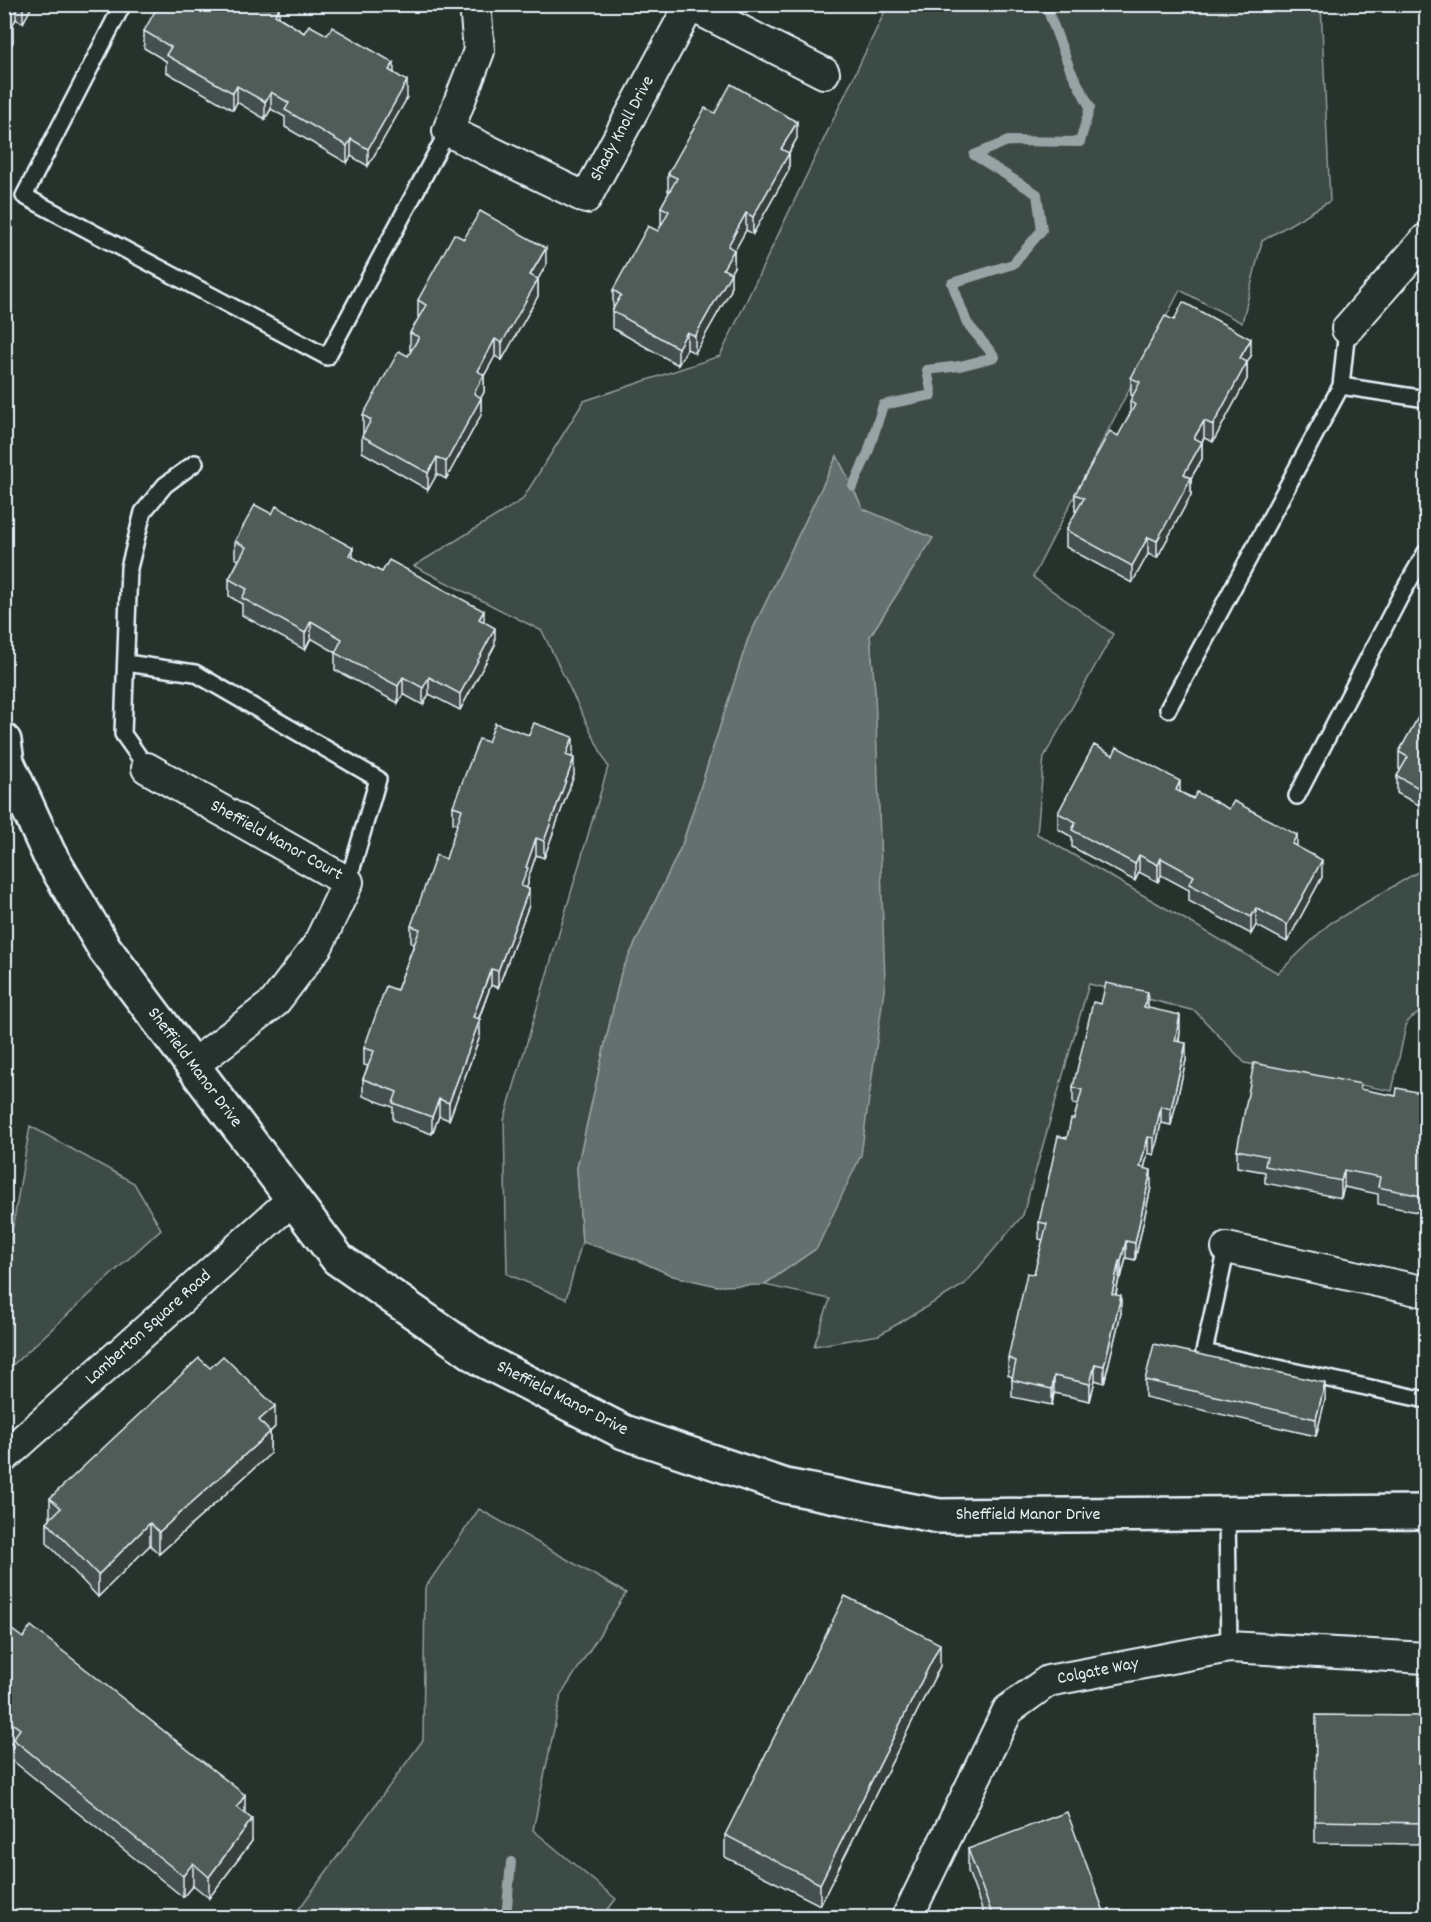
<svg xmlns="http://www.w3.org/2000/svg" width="1431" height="1922" font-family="Dekko,sans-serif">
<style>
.green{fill:#3e4b47;stroke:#939ea0;stroke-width:1.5}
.water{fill:#636f6d;stroke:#98a3a5;stroke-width:1.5}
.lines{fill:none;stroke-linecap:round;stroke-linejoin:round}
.stream{stroke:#98a3a5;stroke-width:10}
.service-casing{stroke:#e8f1f8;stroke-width:20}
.minor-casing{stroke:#e8f1f8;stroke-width:34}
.tertiary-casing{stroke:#e8f1f8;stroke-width:38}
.service{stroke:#26332d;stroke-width:15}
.minor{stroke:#26332d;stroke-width:30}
.tertiary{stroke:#26332d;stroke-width:33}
.wall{fill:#454f4d;stroke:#e8f1f8;stroke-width:1.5}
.shaded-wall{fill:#38403e;stroke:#e8f1f8;stroke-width:1.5}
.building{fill:#505c59;stroke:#e8f1f8;stroke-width:1.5}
.labels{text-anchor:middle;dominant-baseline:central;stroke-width:5;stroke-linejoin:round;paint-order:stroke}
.street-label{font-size:18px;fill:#e8f1f8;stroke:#26332d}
</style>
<rect width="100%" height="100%" fill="#26332d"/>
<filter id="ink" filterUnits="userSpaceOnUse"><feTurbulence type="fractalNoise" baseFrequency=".0167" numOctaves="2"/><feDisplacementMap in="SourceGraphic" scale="12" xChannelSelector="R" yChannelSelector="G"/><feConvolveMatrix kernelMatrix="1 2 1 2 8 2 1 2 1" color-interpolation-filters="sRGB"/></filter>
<g filter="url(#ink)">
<!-- green -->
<g class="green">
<polygon points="888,5 1321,5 1330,201 1262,241 1242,323 1180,290 1033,577 1113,634 1044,757 1037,834 1278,973 1329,924 1426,867 1426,1008 1407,1021 1392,1091 1245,1063 1195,1011 1089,984 1023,1215 965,1284 879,1335 814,1346 830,1299 764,1285 817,1248 875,692 870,636 932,538 863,509 837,456 748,639 682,845 621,973 577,1168 582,1242 566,1299 507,1274 504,1120 608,767 542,631 414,566 522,500 584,401 720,356"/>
<polygon points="30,1126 134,1183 161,1229 5,1372 5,1272"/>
<polygon points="479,1509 626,1593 561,1695 533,1830 616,1899 602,1917 293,1917 423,1740 425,1588"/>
</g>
<!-- water -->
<polygon class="water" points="837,456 863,509 933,538 870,636 875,692 885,983 861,1155 817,1248 763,1285 717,1286 673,1276 635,1259 582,1242 577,1168 621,973 682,845 748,639"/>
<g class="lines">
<!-- stream -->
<g class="stream">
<polyline points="853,486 868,453 883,405 932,395 927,370 960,366 995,357 967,323 952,283 1013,264 1042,230 1037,194 974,155 1008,141 1080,142 1090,107 1070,69 1048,11 1052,4"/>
<polyline points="506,1918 511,1862"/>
</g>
<defs>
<g id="service">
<polyline points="123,4 24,196 327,357 448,131"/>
<polyline points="1341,386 1426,399"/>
<polyline points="126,663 195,673 378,779 348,882"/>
<polyline points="1168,709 1341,386 1347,329"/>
<polyline points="147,768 123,734 129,568 143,512 165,485 195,463"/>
<polyline points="1297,796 1400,597 1426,552"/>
<polyline points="1227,1248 1204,1352 1426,1400"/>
<polyline points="1227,1514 1229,1647"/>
</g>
<g id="minor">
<polyline points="475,4 479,51 448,131 586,198 690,5 824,73"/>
<polyline points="1347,329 1426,239"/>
<polyline points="147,768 348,882 318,945 274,1003 193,1065"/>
<polyline points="1227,1248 1426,1292"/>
<polyline points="4,1457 293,1199"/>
<polyline points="907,1918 1008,1710 1048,1681 1229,1647 1426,1658"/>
</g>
<polyline id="tertiary" points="4,741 7,762 49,854 105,949 338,1259 483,1360 624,1432 785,1486 939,1516 1426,1512"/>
</defs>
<!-- service casing -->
<use href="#service" class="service-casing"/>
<!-- minor casing -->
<use href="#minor" class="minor-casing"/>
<!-- tertiary casing -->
<use href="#tertiary" class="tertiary-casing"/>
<!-- service -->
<use href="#service" class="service"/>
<!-- minor -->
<use href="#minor" class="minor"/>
<!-- tertiary -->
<use href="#tertiary" class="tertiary"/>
</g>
<!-- wall -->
<g class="wall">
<polygon points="4,4 33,4 23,23 16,19 12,25 13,42"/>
<polygon points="279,17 304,33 394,73 407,98 368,166 351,156 347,163 285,127 285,117 271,109 265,119 237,102 233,110 166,72 166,61 144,48 144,31"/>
<polygon points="715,113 797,138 789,153 789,170 753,234 746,230 734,252 734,267 730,273 731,290 695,353 687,349 678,365 612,328 612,311 614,308 613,307 613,290 658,231 662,224 661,224 661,207 670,191 668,191 668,174"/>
<polygon points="464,239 546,265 538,279 538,296 502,360 495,356 484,376 484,392 481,398 481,415 446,479 437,474 428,490 362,452 362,436 364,432 363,432 363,415 408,356 412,350 410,350 410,333 419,318 418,317 418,300"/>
<polygon points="1251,356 1247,362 1247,379 1213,442 1204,438 1202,442 1202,459 1191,478 1191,495 1157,558 1148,554 1132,583 1066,547 1066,530 1077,511 1075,511 1075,494 1118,436 1130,415 1130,401 1133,396 1131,395 1131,378"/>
<polygon points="235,541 353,558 484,622 495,645 460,710 429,694 423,705 403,694 398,703 335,670 335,652 311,638 305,650 242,615 242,604 229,596 229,579 239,560 235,558"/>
<polygon points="1426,703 1426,809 1397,793 1397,776 1401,770 1399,769 1399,752"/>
<polygon points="488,742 573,754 571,757 574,775 544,858 536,855 528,879 528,884 526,888 529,905 498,988 491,985 479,1019 480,1036 449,1120 439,1116 432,1134 393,1120 393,1107 363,1096 363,1079 368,1066 364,1065 364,1048 397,990 414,944 411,943 411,926 446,859 458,824 453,823 453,806"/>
<polygon points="1180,792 1297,846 1322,877 1287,942 1256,925 1251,934 1189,901 1189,890 1161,875 1158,882 1139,872 1135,881 1072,847 1072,837 1058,829 1058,813"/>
<polygon points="1101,1004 1148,1008 1180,1032 1179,1042 1186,1060 1171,1125 1161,1123 1154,1155 1148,1153 1144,1168 1151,1187 1135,1260 1126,1258 1121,1278 1119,1278 1116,1295 1121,1313 1104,1383 1095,1380 1090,1401 1054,1393 1052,1405 1012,1397 1012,1377 1008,1375 1008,1358 1034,1274 1043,1240 1039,1239 1039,1222 1067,1138 1074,1119 1078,1105 1073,1104 1073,1087"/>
<polygon points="1361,1090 1396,1096 1426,1094 1426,1214 1378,1204 1378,1194 1344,1187 1341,1198 1265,1183 1265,1172 1237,1167 1237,1150"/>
<polygon points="1145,1380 1325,1400 1316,1436 1145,1397"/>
<polygon points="275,1427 270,1432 270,1454 159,1554 150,1545 98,1597 47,1543 47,1522 50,1519 50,1498"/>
<polygon points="4,1631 245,1814 252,1841 209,1898 193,1885 183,1897 13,1761 13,1745 4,1739"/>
<polygon points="940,1666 820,1905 725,1857 725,1835"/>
<polygon points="1426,1716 1426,1844 1315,1843 1315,1821"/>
<polygon points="968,1849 1106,1917 985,1917 968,1871"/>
</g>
<!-- shaded-wall -->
<g class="shaded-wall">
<polygon points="14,4 16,4 16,19 5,38 5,21"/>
<polygon points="24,4 33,4 23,23 23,6"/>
<polygon points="279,8 279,25 275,15"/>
<polygon points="13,26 13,42 4,57 4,40"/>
<polygon points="394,63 394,80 389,70"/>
<polygon points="407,81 407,98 368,166 368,149"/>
<polygon points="237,86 237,102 233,110 233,93"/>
<polygon points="271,92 271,109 265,119 265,102"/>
<polygon points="797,122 797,138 781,166 781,149"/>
<polygon points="351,139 351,156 347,163 347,146"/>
<polygon points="789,153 789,170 753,234 753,217"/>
<polygon points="746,213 746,230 734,252 734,267 723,285 723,269 728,246"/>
<polygon points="546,248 546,265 538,279 538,296 502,360 502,343 530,275"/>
<polygon points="731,273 731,290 695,353 695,336"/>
<polygon points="687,332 687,349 678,365 678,348"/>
<polygon points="495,339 495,356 484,376 484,392 474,410 474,393 478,371"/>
<polygon points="1251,339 1251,356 1240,375 1240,358"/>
<polygon points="1247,362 1247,379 1213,442 1213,425"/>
<polygon points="481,398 481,415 446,479 446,462"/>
<polygon points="1204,421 1204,438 1194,455 1194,438"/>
<polygon points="1202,442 1202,459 1191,478 1191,495 1157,558 1157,541 1184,474"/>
<polygon points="437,457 437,474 428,490 428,473"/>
<polygon points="1148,537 1148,554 1132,583 1132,566"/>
<polygon points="353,548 353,565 349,555"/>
<polygon points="484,611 484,628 479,619"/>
<polygon points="311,621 311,638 305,650 305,633"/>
<polygon points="495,628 495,645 460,710 460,694"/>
<polygon points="403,677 403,694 398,703 398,686"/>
<polygon points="429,677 429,694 423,705 423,688"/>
<polygon points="573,737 573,754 566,772 566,755"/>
<polygon points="574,758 574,775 544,858 544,841"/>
<polygon points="1180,781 1180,798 1176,790"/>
<polygon points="1297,835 1297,852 1292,844"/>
<polygon points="536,838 536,855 528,879 528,884 521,903 521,886 526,867"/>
<polygon points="1139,855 1139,872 1135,881 1135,864"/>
<polygon points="1161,858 1161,875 1158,882 1158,865"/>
<polygon points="1322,860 1322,877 1287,942 1287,925"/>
<polygon points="529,889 529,905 498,988 498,971"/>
<polygon points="1256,908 1256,925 1251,934 1251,917"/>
<polygon points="491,969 491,985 473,1033 473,1017"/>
<polygon points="1148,992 1148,1009 1144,1007"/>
<polygon points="1180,1015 1180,1032 1175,1058 1175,1041"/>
<polygon points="480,1019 480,1036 449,1120 449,1103"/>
<polygon points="1186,1043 1186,1060 1171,1125 1171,1109"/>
<polygon points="439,1099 439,1116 432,1134 432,1117"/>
<polygon points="1161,1106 1161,1123 1154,1155 1154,1138"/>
<polygon points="1148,1137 1148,1153 1140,1184 1140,1167"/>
<polygon points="1151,1170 1151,1187 1135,1260 1135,1243"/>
<polygon points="1344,1170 1344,1187 1341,1198 1341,1181"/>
<polygon points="1126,1241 1126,1258 1121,1278 1121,1261"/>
<polygon points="1119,1261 1119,1278 1112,1311 1112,1294"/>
<polygon points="1121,1296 1121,1313 1104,1383 1104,1366"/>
<polygon points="1095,1364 1095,1380 1090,1401 1090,1384"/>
<polygon points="1054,1376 1054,1393 1052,1405 1052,1389"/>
<polygon points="1325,1383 1325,1400 1316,1436 1316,1419"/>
<polygon points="275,1406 275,1427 259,1442 259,1420"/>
<polygon points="270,1432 270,1454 159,1554 159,1532"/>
<polygon points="150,1523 150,1545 98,1597 98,1575"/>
<polygon points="940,1644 940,1666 820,1905 820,1884"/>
<polygon points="245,1795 245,1817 237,1807"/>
<polygon points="252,1819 252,1841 209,1898 209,1877"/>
<polygon points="193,1863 193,1885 183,1897 183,1876"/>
</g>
<!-- building -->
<g class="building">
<polygon points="4,4 14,4 5,21 13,26 4,40"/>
<polygon points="159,4 273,4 279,8 275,15 304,33 309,25 327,35 332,27 394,63 389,70 407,81 368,149 351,139 347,146 285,110 289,103 271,92 265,102 237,86 233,93 166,55 171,47 144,31"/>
<polygon points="731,84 797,122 781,149 789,153 753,217 746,213 728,246 734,250 723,269 731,273 695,336 687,332 678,348 612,311 621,295 613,290 648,226 658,231 669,211 661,207 677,178 668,174 705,108 715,113"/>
<polygon points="480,211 546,248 530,275 538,279 502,343 495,339 478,371 484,375 474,393 481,398 446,462 437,457 428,473 362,436 371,420 363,415 399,351 408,356 419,337 410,333 426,305 418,300 454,234 464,239"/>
<polygon points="1183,302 1251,339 1240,358 1247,362 1213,425 1204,421 1194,438 1202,442 1184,474 1191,478 1157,541 1148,537 1132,566 1066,530 1084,498 1075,494 1110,431 1118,436 1135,405 1130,401 1140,382 1131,378 1165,316 1174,320"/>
<polygon points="255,505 272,514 276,506 353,548 349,555 367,565 382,572 389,560 484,611 479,619 495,628 460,694 429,677 423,688 403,677 398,686 335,653 342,639 311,621 305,633 242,598 247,589 229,579 246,547 235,541"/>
<polygon points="1426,703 1426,792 1397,776 1408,757 1399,752"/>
<polygon points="495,723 529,735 534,723 573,737 566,755 574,758 544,841 536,838 526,867 528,868 521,886 529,889 498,971 491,969 473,1017 480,1019 449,1103 439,1099 432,1117 393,1103 397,1092 363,1079 374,1051 364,1048 386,986 397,990 420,929 411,926 436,855 446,859 462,809 453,806 479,739 488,742"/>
<polygon points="1094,745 1113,755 1117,747 1180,781 1176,790 1193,799 1197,792 1229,809 1234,801 1297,835 1292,844 1322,860 1287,925 1256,908 1251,917 1189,884 1194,876 1161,858 1158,865 1139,855 1135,864 1072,830 1076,822 1058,813"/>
<polygon points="1106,983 1148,992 1144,1007 1180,1015 1175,1041 1186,1043 1171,1109 1161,1106 1154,1138 1148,1137 1140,1167 1151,1170 1135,1243 1126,1241 1121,1261 1119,1261 1112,1294 1121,1296 1104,1366 1095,1364 1090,1384 1054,1376 1052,1389 1012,1380 1016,1361 1008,1358 1027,1273 1034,1274 1047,1224 1039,1222 1058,1136 1067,1138 1071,1119 1074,1119 1082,1090 1073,1087 1093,1002 1101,1004"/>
<polygon points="1254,1063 1361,1084 1360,1089 1396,1096 1397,1088 1426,1094 1426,1197 1378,1187 1380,1177 1344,1170 1341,1181 1265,1166 1267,1156 1237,1150"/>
<polygon points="1154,1344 1325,1383 1316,1419 1145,1380"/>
<polygon points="223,1356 275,1406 259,1420 270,1432 159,1532 150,1523 98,1575 47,1522 61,1508 50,1498 199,1358 210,1368"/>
<polygon points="845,1596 940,1644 820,1884 725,1835"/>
<polygon points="31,1626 245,1795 237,1807 252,1819 209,1877 193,1863 183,1876 13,1739 20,1729 4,1717 4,1631 8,1627 23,1638"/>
<polygon points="1316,1715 1426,1716 1426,1823 1315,1821"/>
<polygon points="1067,1812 1106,1917 993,1917 968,1849"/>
</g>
</g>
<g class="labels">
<!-- street labels -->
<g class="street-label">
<text transform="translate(623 129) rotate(-62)">Shady Knoll Drive</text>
<text transform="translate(276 841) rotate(29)">Sheffield Manor Court</text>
<text transform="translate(194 1068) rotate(53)">Sheffield Manor Drive</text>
<text transform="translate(149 1328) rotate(-42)">Lamberton Square Road</text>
<text transform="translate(562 1399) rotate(27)">Sheffield Manor Drive</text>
<text x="1028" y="1515">Sheffield Manor Drive</text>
<text transform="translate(1098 1672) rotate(-11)">Colgate Way</text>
</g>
</g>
<!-- margin -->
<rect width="1431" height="1922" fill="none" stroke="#26332d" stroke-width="24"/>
<rect x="12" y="12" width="1407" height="1898" fill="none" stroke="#e8f1f8" stroke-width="2" filter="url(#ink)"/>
</svg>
